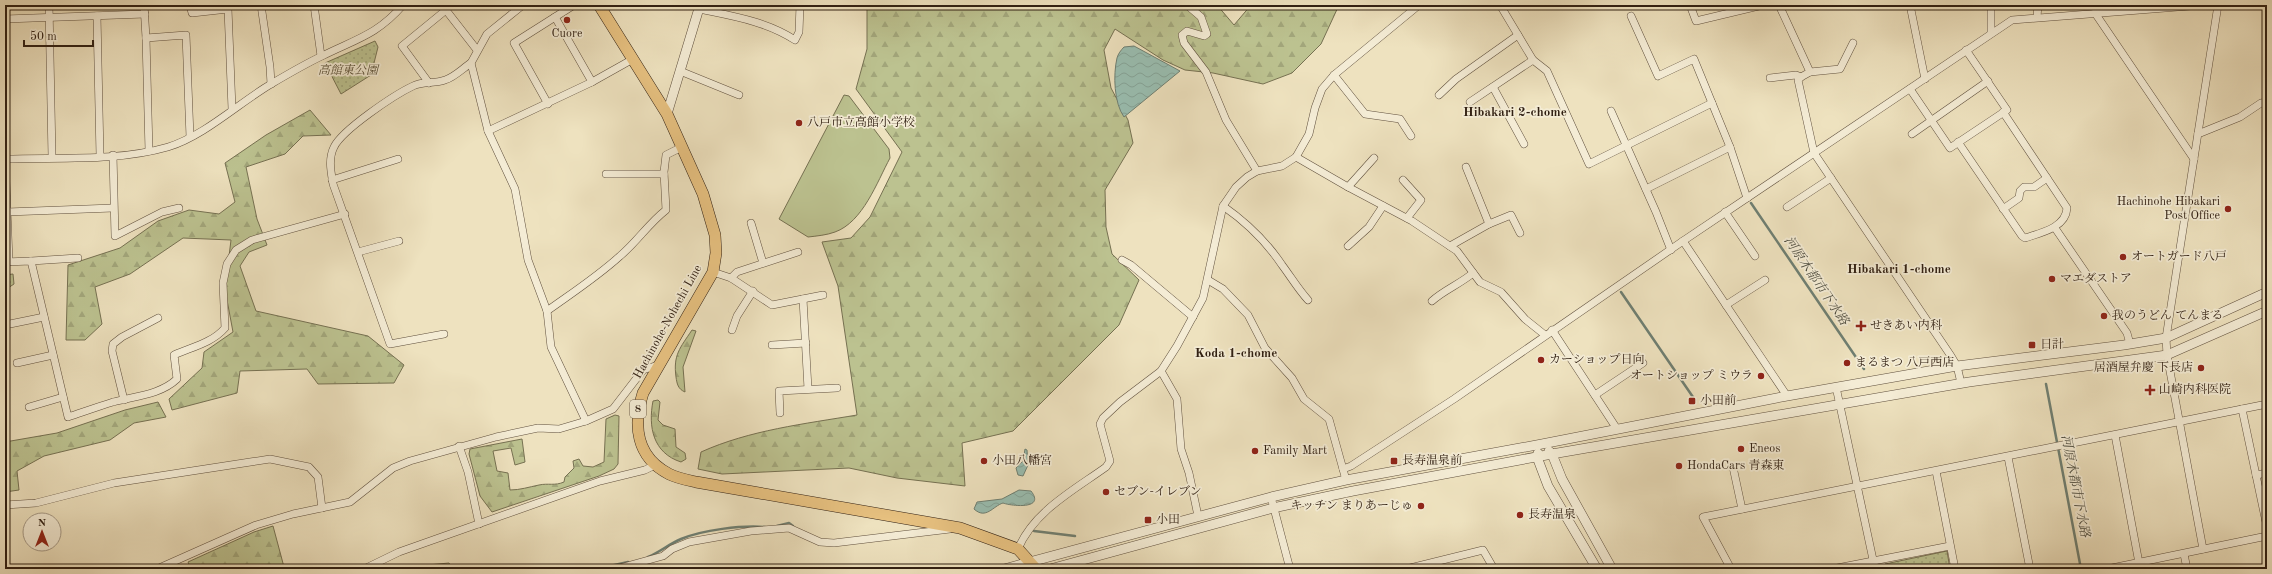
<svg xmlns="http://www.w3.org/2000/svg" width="2272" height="574" font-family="'Old Standard TT','Noto Serif JP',serif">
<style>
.grass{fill:#bcc290;stroke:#767152}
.forest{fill:url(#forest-firs);stroke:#767152}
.park{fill:url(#park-dots);stroke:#767152}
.water{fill:url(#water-waves);stroke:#6f7f72}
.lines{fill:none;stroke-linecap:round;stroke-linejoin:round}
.stream{stroke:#6f7f72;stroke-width:2.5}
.minor-casing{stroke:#60503e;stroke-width:8}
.tertiary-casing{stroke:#60503e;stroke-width:10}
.primary-casing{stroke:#312013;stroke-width:12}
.minor{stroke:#f4ecd5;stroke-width:7}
.tertiary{stroke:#f4ecd5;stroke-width:9}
.primary{stroke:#e7c180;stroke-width:11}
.poi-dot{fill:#8f2418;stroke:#f4ecd5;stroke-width:1.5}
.labels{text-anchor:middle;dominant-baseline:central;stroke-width:3.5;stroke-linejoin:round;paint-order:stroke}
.shield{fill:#f4ecd5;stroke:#6c5d4d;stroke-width:1}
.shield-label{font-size:11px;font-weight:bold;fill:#312013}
.poi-label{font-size:12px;fill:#312013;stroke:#f4ecd5;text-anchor:start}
.park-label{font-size:12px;font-style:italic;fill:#5b5138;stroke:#f4ecd5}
.street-label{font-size:12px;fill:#312013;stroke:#f4ecd5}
.neighbourhood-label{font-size:13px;font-weight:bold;fill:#312013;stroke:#f4ecd5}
.water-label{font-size:13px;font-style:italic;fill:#504f42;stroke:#f4ecd5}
</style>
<defs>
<pattern id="forest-firs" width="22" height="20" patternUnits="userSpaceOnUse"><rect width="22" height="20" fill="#bcc290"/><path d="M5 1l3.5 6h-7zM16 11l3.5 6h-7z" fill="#a2a67b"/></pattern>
<pattern id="park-dots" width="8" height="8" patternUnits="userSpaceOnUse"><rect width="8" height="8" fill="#bcc290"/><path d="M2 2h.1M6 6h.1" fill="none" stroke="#a2a67b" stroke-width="1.8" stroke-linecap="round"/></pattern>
<pattern id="water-waves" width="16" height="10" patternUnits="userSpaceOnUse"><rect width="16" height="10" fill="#99beb1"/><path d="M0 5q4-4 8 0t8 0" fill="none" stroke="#84a397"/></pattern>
</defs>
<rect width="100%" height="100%" fill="#eee2bf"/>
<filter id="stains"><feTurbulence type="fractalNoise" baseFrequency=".005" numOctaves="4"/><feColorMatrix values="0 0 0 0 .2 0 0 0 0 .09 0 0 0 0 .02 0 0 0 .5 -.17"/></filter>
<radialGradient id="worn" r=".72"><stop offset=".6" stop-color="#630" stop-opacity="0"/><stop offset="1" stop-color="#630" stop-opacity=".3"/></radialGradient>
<!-- grass -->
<path class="grass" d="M844,95L849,96L889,149L890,158C877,182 863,222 835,232C827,235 817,236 808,237L779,219Z"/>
<!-- forest -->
<g class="forest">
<path d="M867,5H1217L1234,25L1251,5H1339L1321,44L1292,73L1263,84L1213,73L1185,70L1163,60L1115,29L1104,50L1111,88L1128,120L1133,143L1105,190L1106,227L1112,254L1139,280L1119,325L1013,431L962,443L965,486L897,478L849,468L722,474L698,469L701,452C750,430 804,424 857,415L838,286L822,242L851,238L870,217L902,152L856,89L867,49Z"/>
<polygon points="310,110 331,135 303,136 285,154 246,167 257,219 267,245 249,252 240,266 256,311 368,336 404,365 394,383 318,384 307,369 240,371 237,393 172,410 169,399 202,368 204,352 233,332 225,289 231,240 183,238 130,274 95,287 102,324 85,340 66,340 68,265 120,248 158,221 189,210 219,214 235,202 225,163 266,135"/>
<path d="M692,330L696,331L683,367L685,392C678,389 677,384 676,377C673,355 680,348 692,330Z"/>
<path d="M658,400L660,402L658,420L663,425L675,429L676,447L685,453L686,459L681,462C653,453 648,427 653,401Z"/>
<polygon points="158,402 166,417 134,423 110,440 44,456 17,471 19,490 5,492 5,442 57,433 125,410"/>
<path d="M615,415L619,416L618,464L614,469L599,476L492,512L480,496L469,454L470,449L522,439L525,462L515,465L511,448L493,451L497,471L508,473L510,490C520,490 529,487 539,485C548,483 555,486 564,482L565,477L574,468L573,461L579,459L583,466L593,467L604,462L606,419Z"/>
<polygon points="273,526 284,567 277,569 191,569 188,562 254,532"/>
<polygon points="449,563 453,569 410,569 417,566"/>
</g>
<!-- park -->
<g class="park">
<polygon points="375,41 378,47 371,75 341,94 325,63"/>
<polygon points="13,274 14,284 5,290 5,275"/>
<polygon points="1947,551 1950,569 1883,569 1885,564"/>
</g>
<!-- water -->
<g class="water">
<path d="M1134,46L1180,71L1124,117C1114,103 1113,75 1117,58C1118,54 1121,50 1124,47Z"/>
<polygon points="1025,449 1027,450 1028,465 1023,476 1018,475 1016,468 1023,461"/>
<path d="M1019,490L1031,491C1046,510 1011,506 1003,503C993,506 986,520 974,509L977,502L1002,499Z"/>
</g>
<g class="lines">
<!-- stream -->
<g class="stream">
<polyline points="1751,203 1864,369"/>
<polyline points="1621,292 1695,400"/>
<polyline points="2046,384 2081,569"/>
<polyline points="777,526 789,523 793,526"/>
<polyline points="1034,531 1075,536"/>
<path d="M648,557C660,552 669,544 681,539C702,530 742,525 765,527"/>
<polyline points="563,569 610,566 628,562"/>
</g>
<defs>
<g id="minor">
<polyline points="49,5 52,157"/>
<polyline points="144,5 146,38 186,35 190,137"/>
<polyline points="190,5 192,13 228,9 232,109"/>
<polyline points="261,5 270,67 271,84"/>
<polyline points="314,5 321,56"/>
<polyline points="442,5 477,50"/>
<polyline points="523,5 487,34 471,63 488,131 515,189 528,260 547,311 551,347 586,421"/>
<polyline points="1187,5 1201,17 1207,34 1204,36 1187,31 1182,35 1184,43 1206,72 1226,120 1257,171"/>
<polyline points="1500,5 1533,60 1547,71 1589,164 1712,103"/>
<polyline points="1690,5 1696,21 1763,5"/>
<polyline points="1779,5 1810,72 1801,77 1798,80 1814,153 1951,356 1957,366 1961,383"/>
<polyline points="1910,5 1925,79"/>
<path d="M699,9C732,16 766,21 795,40L799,32L800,5"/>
<polyline points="2095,13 2194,159"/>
<polyline points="97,16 100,156"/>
<polyline points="1631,16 1658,76 1694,59 1730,147 1747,198"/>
<polyline points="555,17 592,82"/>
<polyline points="2037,17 2038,5"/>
<polyline points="5,19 145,14"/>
<polyline points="1991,32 1991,5"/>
<polyline points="146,38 149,151"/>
<polyline points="680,71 739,95"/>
<polyline points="1810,72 1840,69 1853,43"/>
<polyline points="1334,75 1365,114 1400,119 1411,136"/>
<polyline points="1770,78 1796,75 1801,77"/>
<polyline points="429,83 402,46 446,10"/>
<polyline points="1493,87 1524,144"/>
<polyline points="1910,89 1950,148 2007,110 1966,50"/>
<polyline points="1439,95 1456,79 1518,35"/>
<polyline points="1470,102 1533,60"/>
<polyline points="548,104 514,43 574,5"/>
<polyline points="1611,111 1656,212 1671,250"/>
<polyline points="488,131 592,82 633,59"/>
<polyline points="1912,134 1988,81"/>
<polyline points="2198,134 2240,117 2261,103 2267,102"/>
<path d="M1958,142L2022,236L2025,238C2040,233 2066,228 2067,208L2003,112"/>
<polyline points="5,155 9,262"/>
<polyline points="113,155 115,236 162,212 179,208"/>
<polyline points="1296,157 1348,187 1412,221 1457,251 1480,282 1501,292 1525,319 1545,335"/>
<path d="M5,159C59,157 116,162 168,147C204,136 239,103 271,84C288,74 305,64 322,56C356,39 377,35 403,5"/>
<polyline points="1466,167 1489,224"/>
<polyline points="606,174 664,174"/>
<polyline points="332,180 398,159"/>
<polyline points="1403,180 1421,200 1407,218"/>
<polyline points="1348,187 1374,158"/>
<polyline points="1646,189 1730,147"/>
<path d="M1223,206C1246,222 1266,241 1282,265C1291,277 1298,289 1308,300"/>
<polyline points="1787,207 1831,178"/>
<polyline points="2003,209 2019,198 2020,191 2024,187 2034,187 2047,178"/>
<polyline points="7,212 113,208"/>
<polyline points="1725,212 1755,256"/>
<polyline points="751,223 763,263"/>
<polyline points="2055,228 2127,333 2130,344"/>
<polyline points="1683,241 1787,396"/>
<polyline points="1348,246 1369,227 1383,206"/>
<polyline points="1450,246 1489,224 1511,215 1520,233"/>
<polyline points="358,252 399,241"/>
<polyline points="1122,260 1131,265 1193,317"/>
<polyline points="31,261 78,258"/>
<path d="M5,262L31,261L68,417C83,412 97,407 113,402C135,396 160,395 177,379L174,355C192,347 212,343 225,328L223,283L227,264L236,250L252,240L345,214"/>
<polyline points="713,272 731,278 772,305 823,295"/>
<polyline points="731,278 737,272 798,252"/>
<polyline points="1208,280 1223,289 1248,315 1265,348 1292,378 1304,399 1329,419 1346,480"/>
<polyline points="803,299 808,389"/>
<path d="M1432,301C1444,290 1460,284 1473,273"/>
<polyline points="1726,305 1765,280"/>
<path d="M547,311C572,293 597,277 620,256C637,242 648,224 666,210L664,172L666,155L682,147"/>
<polyline points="5,325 44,317"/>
<polyline points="732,330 737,316 753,291"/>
<polyline points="1552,330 1617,429"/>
<path d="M444,334L390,344L333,184C331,172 328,159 334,147C342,130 394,95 413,86C423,81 434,84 445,80C455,77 463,68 471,63"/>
<polyline points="772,345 806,343"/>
<polyline points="17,363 53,355"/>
<polyline points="1161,371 1177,399 1181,449 1189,473 1198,516"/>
<polyline points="1836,387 1875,569"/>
<polyline points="1595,395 1643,363"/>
<polyline points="124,400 112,351 113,344 122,337 158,318"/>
<polyline points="29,407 63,397"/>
<polyline points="2242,409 2267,527"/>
<polyline points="780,413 779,391 837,388"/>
<polyline points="2115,435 2139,563"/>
<polyline points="459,446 468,472 479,524"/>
<polyline points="2008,457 2030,569"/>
<polyline points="1733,467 1742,509"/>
<polyline points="1343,469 1351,466 1454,399 1683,241 2012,20 2203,5"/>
<polyline points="1936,471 1955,569"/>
<polyline points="2256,475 2267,473"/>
<polyline points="1271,497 1290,569"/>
<polyline points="5,505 36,503 114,483 270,459 309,467 318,477 322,508"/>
<path d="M1018,549C1034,511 1074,490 1106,467L1110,461L1100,424L1103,418L1120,402L1161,371L1177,346L1203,298L1223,206L1236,187L1247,177L1257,171L1282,166L1296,157L1309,134L1315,108L1322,89L1334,75L1419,5"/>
<polyline points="2203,549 2167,355 2166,338 2218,5"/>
<polyline points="2184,554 2187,569"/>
<polyline points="157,569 256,525 293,514 350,502 393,468 410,461 496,437 538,428 559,429 586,421 613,409 643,370 658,365"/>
<polyline points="364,569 399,552 600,481 645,470 655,465"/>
<polyline points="616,569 663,556 672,549 689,542 751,531 789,528 820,542 834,543 950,529"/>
<polyline points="1406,569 1483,550 1494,569"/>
<polyline points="1731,569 1703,517 2267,404"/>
<polyline points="1832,569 1950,546"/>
<polyline points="2107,569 2267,536"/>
</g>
<g id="tertiary">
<polyline points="667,114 700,5"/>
<polyline points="1549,451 1552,454 1562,479 1612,569"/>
<polyline points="1538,453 1537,457 1548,486 1597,569"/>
<polyline points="1004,569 1271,497 1346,480 1542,444 1787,396 1957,366 2124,345 2166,338 2267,292"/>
<polyline points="1050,569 1273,508 1353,491 1552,454 1969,382 2167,355 2267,311"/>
</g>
<path id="primary" d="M599,5L667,114L703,194L715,235L716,253L713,272L643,393C633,425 636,457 669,474C677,478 687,480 696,482L960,528L1018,549L1036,569"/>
</defs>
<!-- minor casing -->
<use href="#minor" class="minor-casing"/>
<!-- tertiary casing -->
<use href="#tertiary" class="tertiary-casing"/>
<!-- primary casing -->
<use href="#primary" class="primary-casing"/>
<!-- minor -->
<use href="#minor" class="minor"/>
<!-- tertiary -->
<use href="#tertiary" class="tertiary"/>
<!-- primary -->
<use href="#primary" class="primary"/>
</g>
<!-- markers -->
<g class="poi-dot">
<circle cx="567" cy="20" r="4"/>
<circle cx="799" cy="123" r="4"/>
<circle cx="2228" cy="209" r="4"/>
<circle cx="2123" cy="257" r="4"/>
<circle cx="2052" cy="279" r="4"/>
<circle cx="2104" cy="316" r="4"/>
<path d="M1859 320h4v4h4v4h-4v4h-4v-4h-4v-4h4z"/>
<rect x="2028" y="341" width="8" height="8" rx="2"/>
<circle cx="1541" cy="360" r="4"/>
<circle cx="1847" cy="363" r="4"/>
<circle cx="2201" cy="368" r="4"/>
<circle cx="1761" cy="376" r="4"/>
<path d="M2148 384h4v4h4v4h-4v4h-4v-4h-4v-4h4z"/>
<rect x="1688" y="397" width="8" height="8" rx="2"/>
<circle cx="1741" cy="449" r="4"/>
<circle cx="1255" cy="451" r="4"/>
<circle cx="984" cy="461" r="4"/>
<rect x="1390" y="457" width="8" height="8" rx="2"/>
<circle cx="1679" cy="466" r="4"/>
<circle cx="1106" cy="492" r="4"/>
<circle cx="1421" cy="506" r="4"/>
<circle cx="1520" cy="515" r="4"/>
<rect x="1144" y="516" width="8" height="8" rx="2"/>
</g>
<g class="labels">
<!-- shield labels -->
<rect class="shield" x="630" y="400" width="16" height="18" rx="3"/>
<g class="shield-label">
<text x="638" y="409">8</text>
</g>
<!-- poi labels -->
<g class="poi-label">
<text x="567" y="34" text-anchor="middle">Cuore</text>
<text x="807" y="123">八戸市立高館小学校</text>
<text x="2220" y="202" text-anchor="end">Hachinohe Hibakari<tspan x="2220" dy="14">Post Office</tspan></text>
<text x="2131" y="257">オートガード八戸</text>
<text x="2060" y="279">マエダストア</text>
<text x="2112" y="316">我のうどん てんまる</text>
<text x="1870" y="326">せきあい内科</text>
<text x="2040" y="345">日計</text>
<text x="1549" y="360">カーショップ日向</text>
<text x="1855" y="363">まるまつ 八戸西店</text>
<text x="2193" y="368" text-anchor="end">居酒屋弁慶 下長店</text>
<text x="1753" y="376" text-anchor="end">オートショップ ミウラ</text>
<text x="2159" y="390">山崎内科医院</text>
<text x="1700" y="401">小田前</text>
<text x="1749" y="449">Eneos</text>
<text x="1263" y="451">Family Mart</text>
<text x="992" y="461">小田八幡宮</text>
<text x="1402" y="461">長寿温泉前</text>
<text x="1687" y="466">HondaCars 青森東</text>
<text x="1114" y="492">セブン-イレブン</text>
<text x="1413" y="506" text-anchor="end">キッチン まりあーじゅ</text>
<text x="1528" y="515">長寿温泉</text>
<text x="1156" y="520">小田</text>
</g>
<!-- park labels -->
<g class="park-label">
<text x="348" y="71">高館東公園</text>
</g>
<!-- street labels -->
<g class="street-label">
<text transform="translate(668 322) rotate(-61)">Hachinohe-Nohechi Line</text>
</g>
<!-- neighbourhood labels -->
<g class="neighbourhood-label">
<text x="1515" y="112">Hibakari 2-chome</text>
<text x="1899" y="269">Hibakari 1-chome</text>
<text x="1236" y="353">Koda 1-chome</text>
</g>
<!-- water labels -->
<g class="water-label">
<text transform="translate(1816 281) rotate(56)">河原木都市下水路</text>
<text transform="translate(2075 486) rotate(79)">河原木都市下水路</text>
</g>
</g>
<!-- margin -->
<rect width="2272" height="574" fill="none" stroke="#eee2bf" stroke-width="20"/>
<rect x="6" y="6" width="2260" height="562" fill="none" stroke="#312013" stroke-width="2"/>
<rect x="10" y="10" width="2252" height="554" fill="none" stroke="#312013"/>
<!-- north arrow -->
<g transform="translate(42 532)"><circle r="19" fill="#f4ecd5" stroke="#a69a87"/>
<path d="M0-3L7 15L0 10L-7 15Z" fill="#8f2418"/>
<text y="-6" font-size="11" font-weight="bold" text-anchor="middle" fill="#312013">N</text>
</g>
<!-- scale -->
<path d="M24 40v6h69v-6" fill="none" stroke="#312013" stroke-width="2"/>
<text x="30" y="40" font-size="12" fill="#312013" stroke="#f4ecd5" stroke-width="3" paint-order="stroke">50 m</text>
<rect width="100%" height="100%" filter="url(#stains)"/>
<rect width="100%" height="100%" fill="url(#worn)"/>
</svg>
